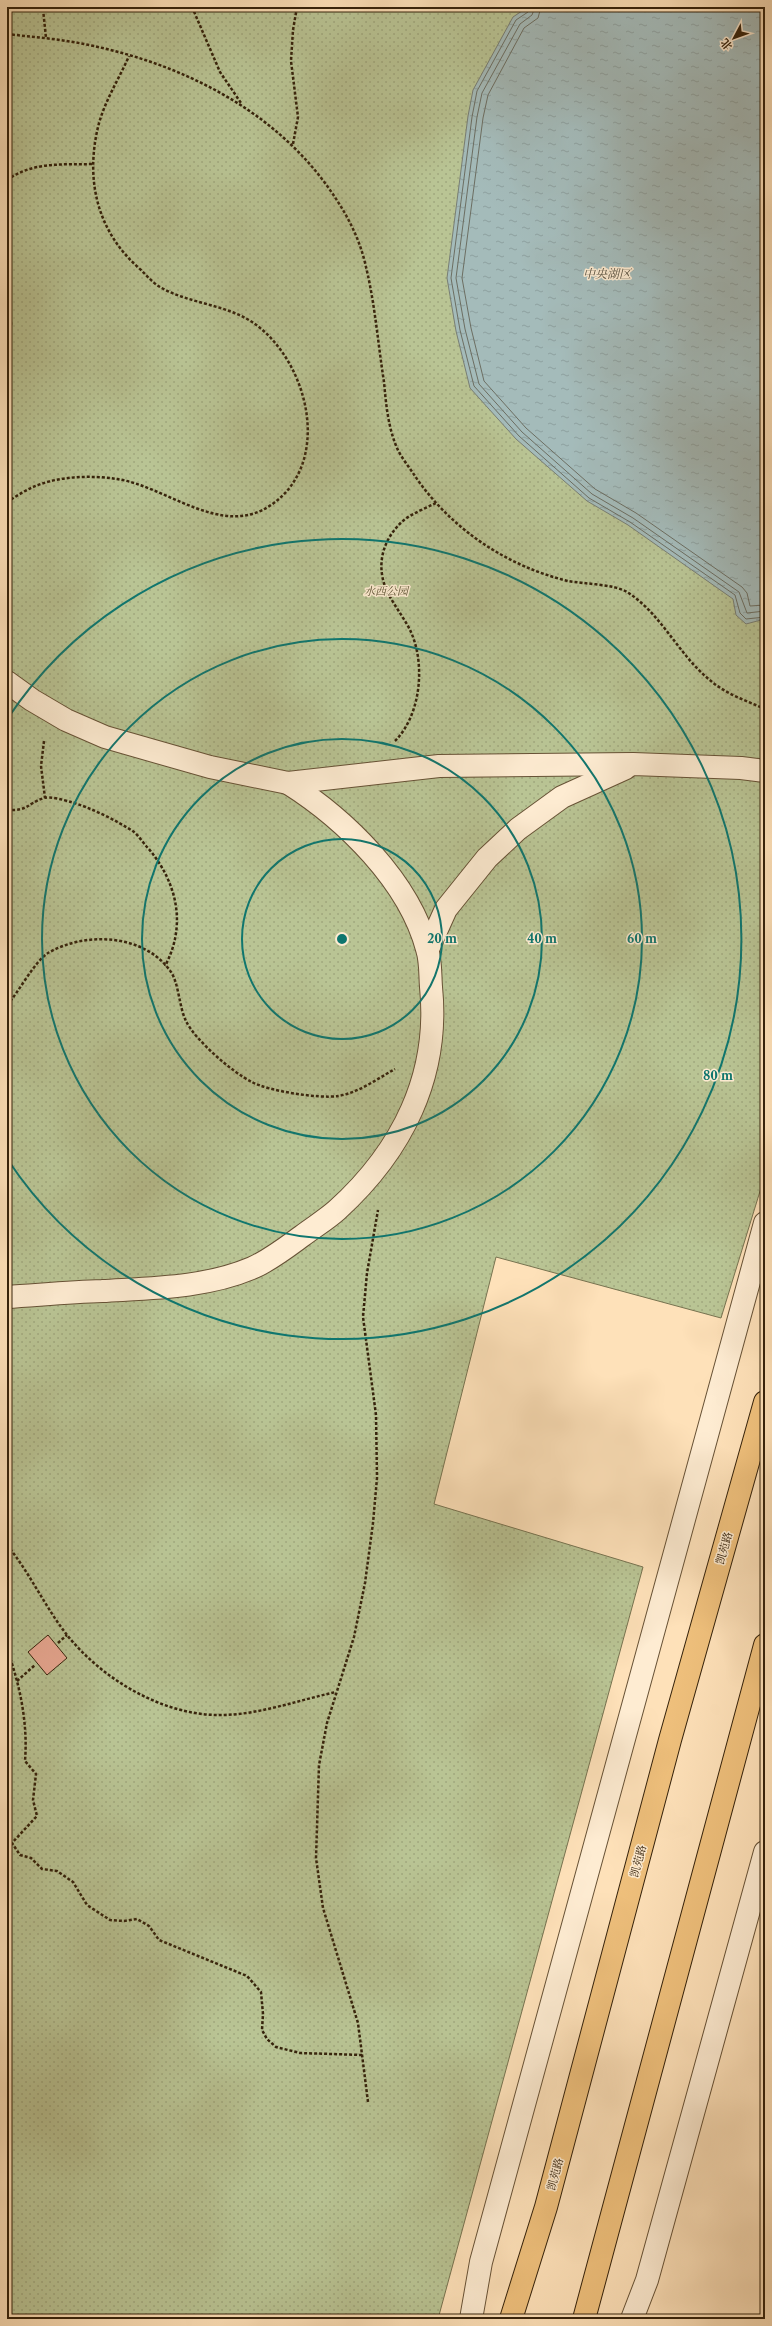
<svg xmlns="http://www.w3.org/2000/svg" width="772" height="2326" font-family="'Libre Caslon Text','Noto Serif SC',serif">
<style>
.green{fill:url(#green-dots);stroke:#777350}
.water{fill:url(#water-ripples);stroke:#787e74}
.lines{fill:none;stroke-linecap:round;stroke-linejoin:round}
.shore{stroke:#6c6e62;stroke-width:1}
.building{fill:#eaa994;stroke:#35220b}
.minor-casing{stroke:#675236;stroke-width:24}
.major-casing{stroke:#35220b;stroke-width:24}
.path{stroke:#35220b;stroke-width:2.5;stroke-dasharray:3 2;stroke-linecap:butt}
.minor{stroke:#feecd2;stroke-width:22}
.major{stroke:#efc07c;stroke-width:22}
.ring{fill:none;stroke:#0f766e;stroke-width:2}
.labels{text-anchor:middle;dominant-baseline:central;stroke-width:3;stroke-linejoin:round;paint-order:stroke}
.park-label{font-size:11px;font-style:italic;fill:#5d5334;stroke:#feecd2}
.street-label{font-size:11px;fill:#35220b;stroke:#feecd2}
.water-label{font-size:12px;font-style:italic;fill:#565040;stroke:#feecd2}
.centre{fill:#0f766e;stroke:#feecd2;stroke-width:2}
.ring-label{font-size:12px;text-anchor:middle;font-weight:bold;fill:#0f766e;stroke:#feecd2;stroke-width:3;stroke-linejoin:round;paint-order:stroke}
</style>
<defs>
<pattern id="green-dots" width="8" height="8" patternUnits="userSpaceOnUse"><rect width="8" height="8" fill="#b9c494"/><path d="M2 2h.1M6 6h.1" fill="none" stroke="#a0a87e" stroke-width="1.8" stroke-linecap="round"/></pattern>
<pattern id="water-ripples" width="26" height="14" patternUnits="userSpaceOnUse"><rect width="26" height="14" fill="#a4bbba"/><path d="M2 4q2-2 4 0t4 0M15 11q2-2 4 0t4 0" fill="none" stroke="#8ea09f"/></pattern>
</defs>
<rect width="100%" height="100%" fill="#fee1b9"/>
<filter id="stains"><feTurbulence type="fractalNoise" baseFrequency=".005" numOctaves="4"/><feColorMatrix values="0 0 0 0 .2 0 0 0 0 .09 0 0 0 0 .02 0 0 0 .5 -.17"/></filter>
<radialGradient id="worn" r=".72"><stop offset=".6" stop-color="#630" stop-opacity="0"/><stop offset="1" stop-color="#630" stop-opacity=".3"/></radialGradient>
<!-- green -->
<polygon class="green" points="7,7 765,7 765,1175 721,1318 496,1257 434,1504 643,1567 438,2319 7,2319"/>
<!-- water -->
<polygon class="water" points="528,7 765,7 765,621 761,620 746,624 736,615 733,599 628,525 587,501 516,439 470,388 456,331 447,278 468,116 473,90 513,17"/>
<g class="lines">
<!-- shore -->
<g class="shore">
<polyline points="530,7 528,12 516,20 477,91 472,117 451,278 460,330 474,386 519,436 589,498 630,522 735,595 740,613 746,619 765,617"/>
<polyline points="535,7 532,15 520,24 482,93 477,117 456,278 465,329 479,384 522,432 592,494 633,518 739,592 747,613 765,611"/>
<polyline points="541,7 538,18 524,28 488,95 483,118 462,278 471,328 484,381 526,428 595,489 636,513 742,587 747,593 750,606 765,605"/>
</g>
</g>
<!-- building -->
<polygon class="building" points="48,1635 67,1658 47,1675 28,1652"/>
<g class="lines">
<defs>
<g id="minor">
<polyline points="7,682 32,700 66,720 105,737 210,767 288,783 439,766 633,764 741,768 765,771"/>
<polyline points="428,949 446,909 487,858 518,829 562,797 626,768"/>
<path d="M7,1297C39,1295 70,1292 102,1291C152,1288 205,1288 252,1268C269,1261 287,1247 302,1236C314,1227 327,1219 337,1210C402,1151 440,1076 431,987C430,975 431,961 427,949C409,881 345,819 288,783"/>
<polyline points="471,2319 481,2262 765,1223"/>
<polyline points="632,2319 647,2280 765,1852"/>
</g>
<g id="major">
<polyline points="511,2319 546,2207 670,1740 765,1402"/>
<polyline points="584,2319 765,1645"/>
</g>
</defs>
<!-- minor casing -->
<use href="#minor" class="minor-casing"/>
<!-- major casing -->
<use href="#major" class="major-casing"/>
<!-- path -->
<g class="path">
<polyline points="192,7 220,72 241,103"/>
<polyline points="43,9 46,38"/>
<path d="M7,34C33,37 59,39 84,44C176,62 268,106 325,183C344,209 359,235 366,267C375,304 378,344 384,382C386,404 388,427 397,448C401,457 409,467 415,476C450,528 506,566 568,581C584,584 614,584 627,592C662,614 679,656 711,681C726,694 747,701 765,709"/>
<polyline points="293,144 298,117 291,61 293,30 297,7"/>
<path d="M7,180C34,161 63,165 94,164"/>
<polyline points="7,257 11,324 7,342"/>
<path d="M7,502C15,497 24,491 33,487C58,476 91,475 117,479C166,486 222,539 271,505C333,463 309,363 255,324C227,304 189,304 160,287C153,283 147,276 141,270C98,233 85,182 98,127C104,102 119,79 129,56"/>
<polyline points="44,741 41,766 45,798"/>
<path d="M395,741C421,715 426,663 410,630C403,616 393,604 387,591C375,565 383,538 404,520C413,513 426,508 436,503"/>
<path d="M7,810C29,811 26,804 44,798C50,796 64,800 71,802C89,807 118,821 134,832C139,836 143,843 148,848C177,882 187,925 165,966"/>
<path d="M7,1005C19,992 34,962 48,953C86,931 145,934 171,972C179,984 179,1007 186,1021C195,1040 233,1073 252,1082C268,1091 320,1099 338,1096C358,1093 377,1079 395,1069"/>
<path d="M7,1545C30,1573 45,1607 67,1635C103,1680 165,1717 224,1715C261,1714 299,1700 336,1692"/>
<polyline points="58,1643 67,1635"/>
<path d="M7,1649C20,1685 28,1723 25,1761L36,1774L33,1800L37,1816L12,1843L20,1855L31,1858L42,1869L57,1871L73,1882L87,1905L110,1920L124,1921L137,1919L149,1926L159,1940L247,1976L261,1992L263,2014L262,2030L267,2039L276,2047L300,2053L362,2055"/>
<polyline points="17,1681 35,1665"/>
<polyline points="368,2102 358,2023 323,1908 316,1858 319,1765 327,1723 354,1637 365,1583 373,1523 377,1478 376,1415 363,1317 367,1273 378,1210"/>
</g>
<!-- minor -->
<use href="#minor" class="minor"/>
<!-- major -->
<use href="#major" class="major"/>
</g>
<!-- distance rings -->
<g class="ring">
<circle cx="342" cy="939" r="100"/>
<circle cx="342" cy="939" r="200"/>
<circle cx="342" cy="939" r="300"/>
<path d="M8 718A400 400 0 1 1 8 1160"/>
</g>
<g class="labels">
<!-- park labels -->
<g class="park-label">
<text x="386" y="591">水西公园</text>
</g>
<!-- street labels -->
<g class="street-label">
<text transform="translate(724 1548) rotate(-74)">凯苑路</text>
<text transform="translate(638 1861) rotate(-75)">凯苑路</text>
<text transform="translate(555 2174) rotate(-75)">凯苑路</text>
</g>
<!-- water labels -->
<g class="water-label">
<text x="607" y="273">中央湖区</text>
</g>
</g>
<circle cx="342" cy="939" r="6" class="centre"/>
<g class="ring-label">
<text x="442" y="943">20 m</text>
<text x="542" y="943">40 m</text>
<text x="642" y="943">60 m</text>
<text x="718" y="1080">80 m</text>
</g>
<!-- margin -->
<rect width="772" height="2326" fill="none" stroke="#fee1b9" stroke-width="24"/>
<rect x="8" y="8" width="756" height="2310" fill="none" stroke="#35220b" stroke-width="2"/>
<rect x="12" y="12" width="748" height="2302" fill="none" stroke="#35220b"/>
<!-- north arrow -->
<g transform="translate(734 38) rotate(229)" stroke="#feecd2" stroke-width="3" paint-order="stroke">
<path d="M0-3L7 15L0 10L-7 15Z" fill="#35220b"/>
<text y="-6" font-size="11" font-weight="bold" text-anchor="middle" fill="#35220b">北</text>
</g>
<rect width="100%" height="100%" filter="url(#stains)"/>
<rect width="100%" height="100%" fill="url(#worn)"/>
</svg>
